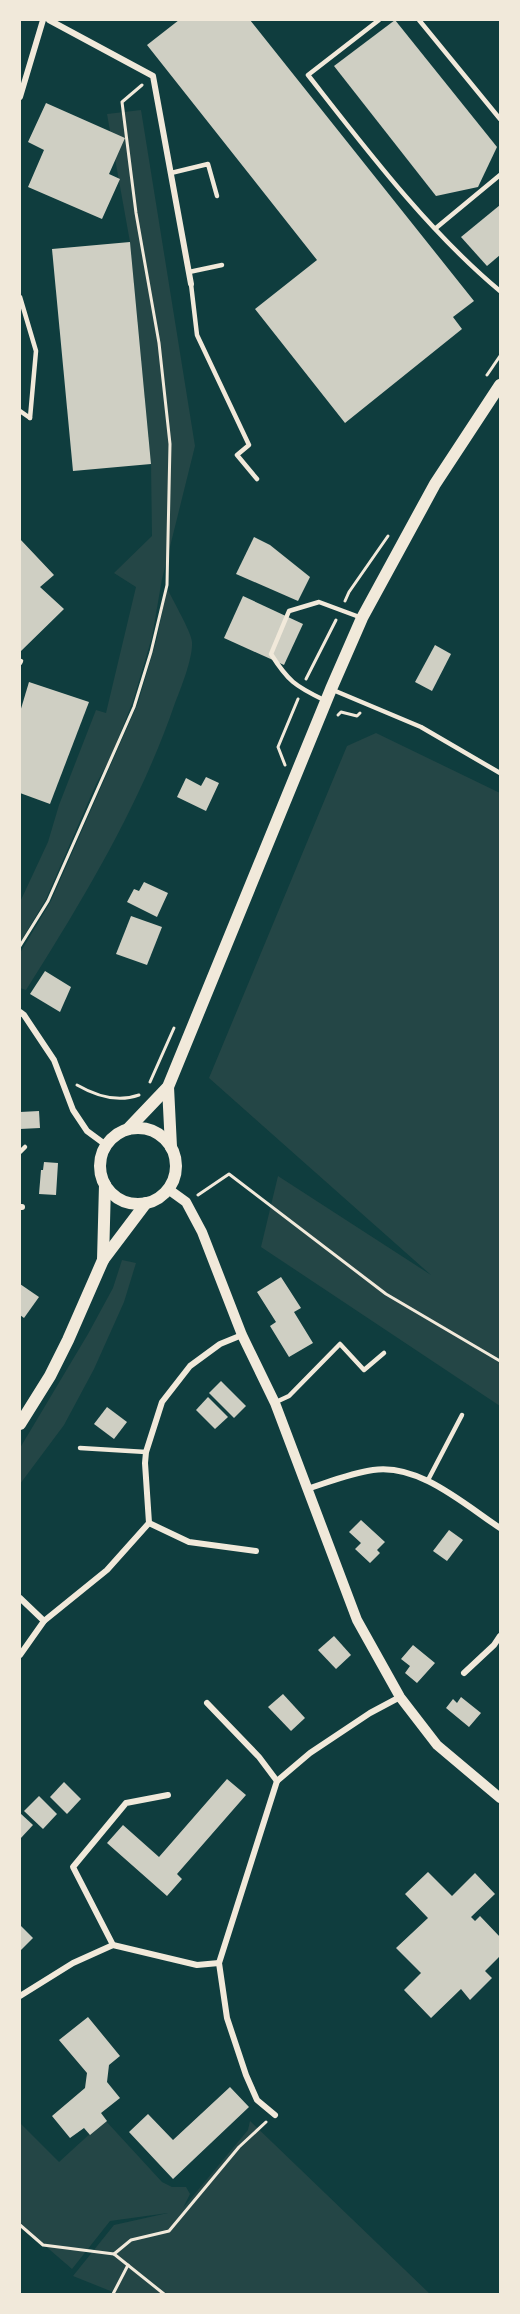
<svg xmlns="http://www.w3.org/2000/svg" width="520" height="2314" font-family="'Fira Sans Condensed',sans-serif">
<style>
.green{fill:#244646}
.building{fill:#cfcfc3}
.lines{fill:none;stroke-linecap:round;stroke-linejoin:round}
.path{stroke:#f1e9da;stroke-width:3}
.service{stroke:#f1e9da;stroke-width:4.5}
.minor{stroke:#f1e9da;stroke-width:6}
.tertiary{stroke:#f1e9da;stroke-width:10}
.secondary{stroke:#f1e9da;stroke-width:12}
</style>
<rect width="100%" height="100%" fill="#0f3d3e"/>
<!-- green -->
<g class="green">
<polygon points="141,110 195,446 162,579 152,637 133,701 110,759 96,784 46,899 20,943 20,902 48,842 59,805 96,710 106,713 136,587 114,573 152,536 151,464 130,242 107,114"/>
<path d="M167,588C172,599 192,633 192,642C193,658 181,688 175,703C140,805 83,900 26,990L20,988V953L51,901L138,703L157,638Z"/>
<polygon points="376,733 500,793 500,1406 261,1247 278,1176 431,1275 209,1078 347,746"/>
<polygon points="122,1260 136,1263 124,1302 94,1369 64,1425 20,1484 20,1448 88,1334 113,1288"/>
<polygon points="105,2120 162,2182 172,2187 186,2187 190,2194 183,2208 248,2130 250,2121 430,2294 113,2294 113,2292 73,2276 114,2225 168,2213 110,2221 72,2269 20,2224 20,2123 59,2162"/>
</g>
<!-- building -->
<g class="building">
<polygon points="179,20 250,20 474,301 453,317 462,329 345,423 255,309 317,260 147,45"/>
<polygon points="395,20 497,147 478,187 436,196 334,66"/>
<polygon points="46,103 125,138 109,174 120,179 102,219 28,187 44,150 28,142"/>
<polygon points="500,205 500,255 487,266 461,237"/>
<polygon points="130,242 151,464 73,471 52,249"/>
<polygon points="254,537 270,545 310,577 298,601 236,574"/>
<polygon points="20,539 54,575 40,587 64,609 20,652"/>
<polygon points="243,596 303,624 284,665 224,638"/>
<polygon points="435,645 451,654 432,691 415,682"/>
<polygon points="29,682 89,702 50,804 20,793 20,712"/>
<polygon points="206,777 219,783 206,811 177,797 186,778 201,786"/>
<polygon points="144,882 168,893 157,917 127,902 134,889 139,891"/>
<polygon points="131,916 162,927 147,965 116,954"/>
<polygon points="45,971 71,987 60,1012 30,994"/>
<polygon points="39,1111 40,1128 20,1129 20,1112"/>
<polygon points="44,1162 58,1163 56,1195 39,1194 41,1170 43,1170"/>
<polygon points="281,1277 301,1308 294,1312 313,1343 289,1357 270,1326 276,1322 257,1292"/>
<polygon points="20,1284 39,1297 24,1318 20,1315"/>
<polygon points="221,1381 246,1406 234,1418 209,1393"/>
<polygon points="208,1397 228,1417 215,1429 196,1410"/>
<polygon points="107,1407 127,1422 114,1439 94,1424"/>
<polygon points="361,1520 385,1542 377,1550 380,1553 370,1563 355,1549 361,1543 349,1532"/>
<polygon points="449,1530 463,1540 447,1561 433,1551"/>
<polygon points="334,1636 351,1655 336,1669 318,1650"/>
<polygon points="413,1645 435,1663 417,1683 405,1673 410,1666 401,1659"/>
<polygon points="283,1694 305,1718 291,1731 268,1707"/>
<polygon points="461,1697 481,1713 469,1727 446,1708 453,1699 457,1703"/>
<polygon points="227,1779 246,1795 177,1874 182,1879 167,1896 107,1843 123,1825 159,1857"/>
<polygon points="64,1782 81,1799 67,1814 50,1797"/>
<polygon points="39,1796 57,1814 43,1829 24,1811"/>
<polygon points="20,1813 33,1825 20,1839"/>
<polygon points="428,1872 452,1896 475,1873 495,1894 471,1917 475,1921 480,1916 500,1937 500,1959 499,1957 485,1971 492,1978 470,2000 461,1989 431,2018 404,1990 421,1973 396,1948 428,1918 405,1894"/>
<polygon points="20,1925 33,1938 20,1951"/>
<polygon points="88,2017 120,2056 109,2065 107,2082 120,2098 101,2113 107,2121 90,2135 84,2128 70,2138 52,2116 85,2088 87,2073 59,2040"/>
<polygon points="230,2087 249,2107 173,2179 129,2132 148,2114 173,2140"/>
</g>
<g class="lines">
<!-- path -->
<g class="path">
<polyline points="487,375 500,356"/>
<polyline points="345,601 349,592 388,536"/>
<polyline points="306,679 336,620"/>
<polyline points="338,715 341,712 357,716 360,713"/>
<polyline points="285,765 278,747 298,699"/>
<polyline points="20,946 48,901 134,707 151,652 167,585 170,444 159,343 136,213 122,102 142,85"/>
<polyline points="150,1082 174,1028"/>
<path d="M77,1085C96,1096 117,1103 139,1095"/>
<polyline points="198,1195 229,1174 386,1294 500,1361"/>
<polyline points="20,2225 43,2245 114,2254"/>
<polyline points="113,2294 128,2265"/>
<polyline points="164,2294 114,2254 131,2240 169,2231 239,2147 266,2122"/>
</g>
<!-- service -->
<g class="service">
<path d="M379,20L308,75C366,149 428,231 500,291"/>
<polyline points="419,20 500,119"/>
<polyline points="171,173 208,164 217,196"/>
<polyline points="436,228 500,175"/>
<polyline points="189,272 222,265"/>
<polyline points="191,284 197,335 249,445 237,455 257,479"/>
<polyline points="20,297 36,351 30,418"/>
<polyline points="20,411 30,418"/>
<polyline points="20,663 21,661"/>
<polyline points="333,690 421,727 500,773"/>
<path d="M324,700C295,686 288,681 271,654L289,611L319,602L362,618"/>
<polyline points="20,1152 25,1147"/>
<polyline points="276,1402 289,1396 340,1344 364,1370 384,1353"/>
<polyline points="80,1448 146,1452"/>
<polyline points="428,1480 462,1415"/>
</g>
<!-- minor -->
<g class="minor">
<polyline points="49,20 153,76 191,284"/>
<polyline points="20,97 43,20"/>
<polyline points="20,1012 24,1015 54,1060 73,1110 87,1131 106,1145"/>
<polyline points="20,1207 22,1207"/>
<path d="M307,1489C329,1482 351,1473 373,1470C419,1463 465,1505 500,1528"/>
<polyline points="149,1523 189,1542 256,1551"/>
<polyline points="20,1598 44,1621"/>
<polyline points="20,1655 44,1621 107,1570 149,1523 145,1463 146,1452 162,1402 190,1366 220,1344 242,1335"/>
<polyline points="464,1673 494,1645 500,1636"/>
<polyline points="207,1703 259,1757 277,1781"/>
<polyline points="113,1945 73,1867 126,1803 168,1795"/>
<polyline points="20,1996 73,1963 113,1945 197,1965 219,1963"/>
<polyline points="275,2115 257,2100 246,2075 227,2018 219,1963 277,1781 310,1753 370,1713 400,1697"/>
</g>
<!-- tertiary -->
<polyline class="tertiary" points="168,1189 186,1202 202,1232 242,1335 275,1403 357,1620 400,1697 437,1745 500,1798"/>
<!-- secondary -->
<g class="secondary">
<polyline points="168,1087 171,1147"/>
<circle cx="138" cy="1166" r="38"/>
<polyline points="128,1129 168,1087 331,689 362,618 435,484 500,385"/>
<polyline points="103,1260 105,1185"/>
<polyline points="20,1424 50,1376 68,1340 103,1260 146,1203"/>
</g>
</g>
<!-- border -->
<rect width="520" height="2314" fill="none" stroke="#f1e9da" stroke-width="42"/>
</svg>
